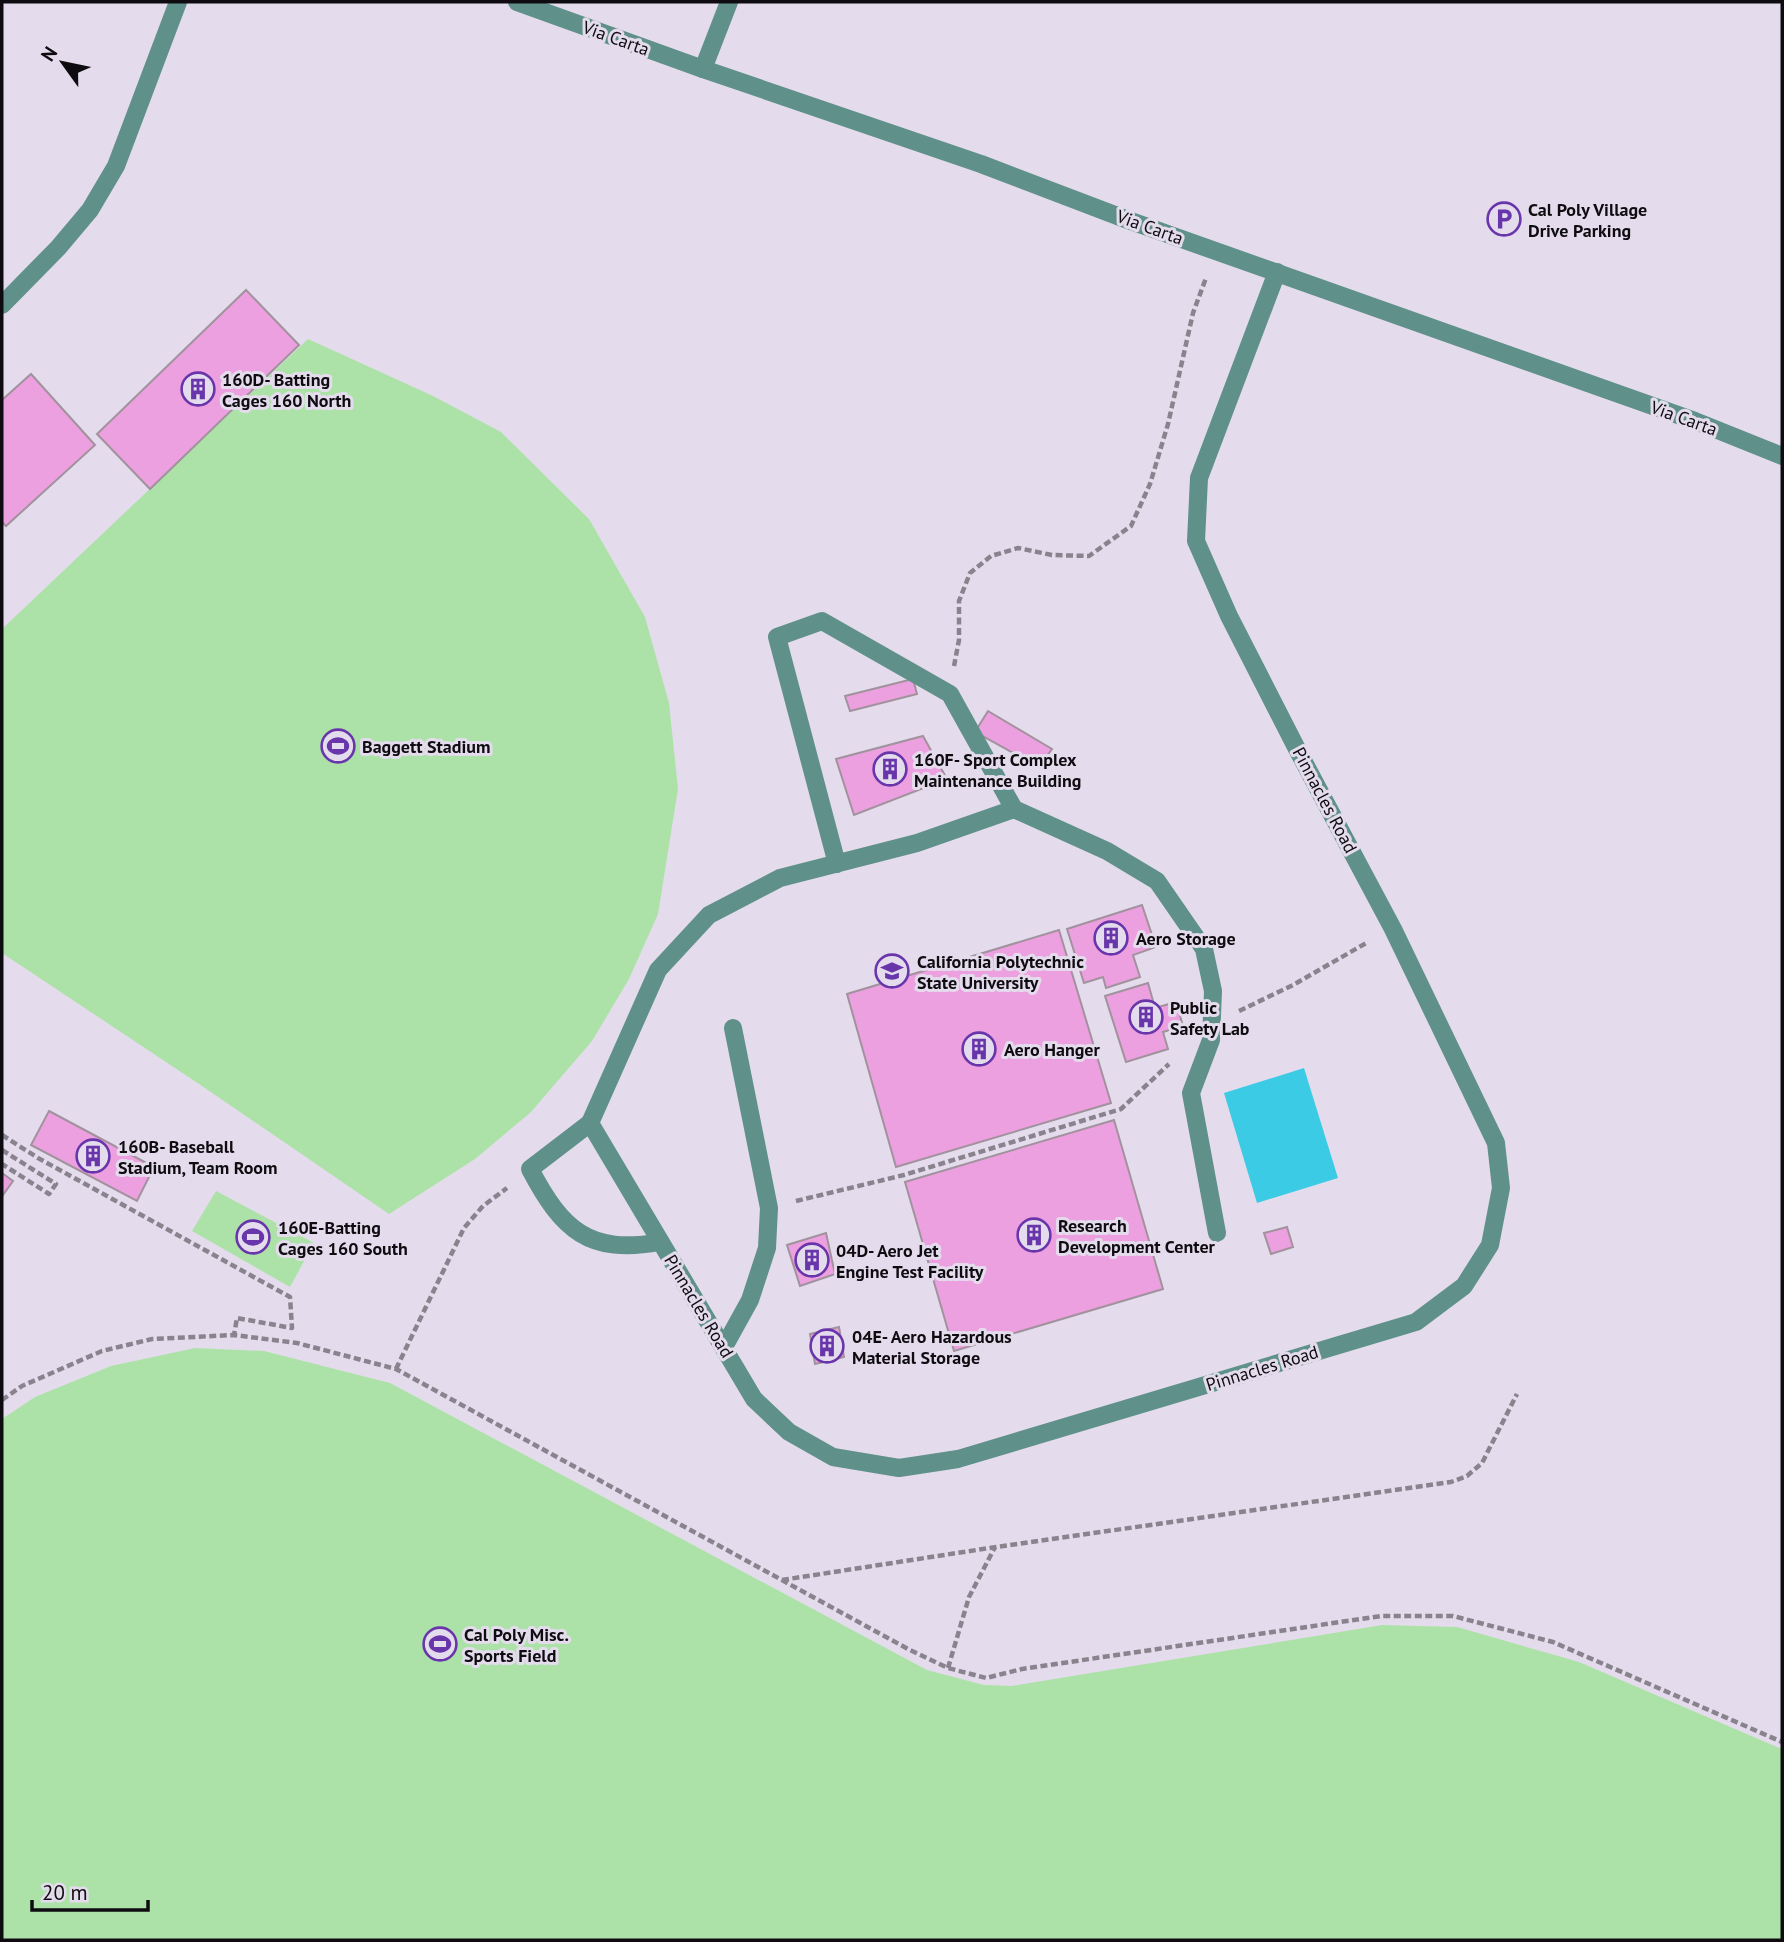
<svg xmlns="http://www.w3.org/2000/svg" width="1784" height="1942" font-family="'PT Sans',sans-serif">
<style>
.green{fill:#ace2a7}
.water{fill:#3ccbe4}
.building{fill:#eda0df;stroke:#a1929d;stroke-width:2}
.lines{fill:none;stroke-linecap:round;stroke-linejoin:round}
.path{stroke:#89838e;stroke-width:4.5;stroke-dasharray:7 3.5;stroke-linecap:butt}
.minor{stroke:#5f9089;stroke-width:18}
.labels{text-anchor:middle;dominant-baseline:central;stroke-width:6;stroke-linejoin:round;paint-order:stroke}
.street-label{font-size:18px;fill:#0f0c11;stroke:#e4dcec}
.poi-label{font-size:18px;font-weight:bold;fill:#0f0c11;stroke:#e4dcec;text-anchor:start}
</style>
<rect width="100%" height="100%" fill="#e4dcec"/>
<!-- green -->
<g class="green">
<polygon points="308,339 433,396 501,432 589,519 645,617 669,703 678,789 658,914 629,979 592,1041 531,1112 475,1159 389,1214 202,1086 2,953 2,629"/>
<polygon points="216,1191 314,1243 290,1287 192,1231"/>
<polygon points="195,1348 264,1351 390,1383 927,1670 984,1685 1012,1686 1382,1625 1457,1627 1579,1662 1782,1749 1782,1940 2,1940 2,1419 35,1397 111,1366"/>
</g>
<!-- water -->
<polygon class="water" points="1304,1068 1338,1178 1257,1203 1224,1093"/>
<!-- building -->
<g class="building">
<polygon points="246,290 299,345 150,489 97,434"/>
<polygon points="31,374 95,445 6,526 2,522 2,400"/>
<polygon points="913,679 917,694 850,711 845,696"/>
<polygon points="988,711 1052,749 1039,767 975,732"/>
<polygon points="923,736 947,779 854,815 836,759"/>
<polygon points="1142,905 1156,947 1133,955 1140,977 1106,988 1103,977 1084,983 1067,929"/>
<polygon points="1059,930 1111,1103 896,1167 847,994"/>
<polygon points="1148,983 1155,1008 1176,1002 1183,1026 1163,1032 1168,1049 1126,1062 1105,996"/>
<polygon points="49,1111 154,1167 137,1201 31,1145"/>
<polygon points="1114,1120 1163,1289 954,1351 905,1182"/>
<polygon points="2,1173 13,1181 3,1195 2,1195"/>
<polygon points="1287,1227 1293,1247 1271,1254 1264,1233"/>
<polygon points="826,1233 835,1274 800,1286 787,1245"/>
<polygon points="839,1327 844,1357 815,1364 810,1334"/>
</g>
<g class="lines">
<!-- path -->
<g class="path">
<polyline points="954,666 959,640 959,601 970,573 991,556 1018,548 1052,555 1089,556 1131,526 1150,484 1168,424 1193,313 1206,278"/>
<polyline points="1239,1011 1293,985 1368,942"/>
<polyline points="2,1135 38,1158 290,1297 292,1328 237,1318 234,1335"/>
<polyline points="2,1150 56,1184 49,1194 2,1164"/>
<polyline points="796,1201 904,1175 1121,1109 1169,1064"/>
<polyline points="396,1369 464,1228 483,1206 507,1188"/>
<polyline points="2,1400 22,1386 102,1351 152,1339 234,1335 297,1343 396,1369 908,1649 948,1668 986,1678 1022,1669 1381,1616 1453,1616 1553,1642 1782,1742"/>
<polyline points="782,1580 996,1547 1451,1482 1467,1476 1482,1463 1517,1394"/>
<polyline points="948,1668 969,1597 995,1547"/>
</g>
<!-- minor -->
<g class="minor">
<polyline points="517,2 703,69 981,164 1128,220 1695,421 1782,456"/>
<polyline points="703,69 729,2"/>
<polyline points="2,305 58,248 90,210 116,166 178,2"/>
<polyline points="1014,809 1107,851 1157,881 1204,949 1213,991 1211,1040 1191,1093 1217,1233"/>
<polyline points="837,864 777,637 822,621 950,694 1014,809 917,843 780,878 709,915 658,970 590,1123 754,1399 789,1432 833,1457 899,1468 958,1459 1416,1322 1464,1286 1490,1245 1501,1188 1496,1143 1393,929 1298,751 1229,616 1196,541 1199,478 1277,272"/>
<path d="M590,1123L530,1169C562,1230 589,1255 660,1242"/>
<polyline points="724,1347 750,1300 767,1248 769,1208 733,1028"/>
</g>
</g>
<!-- icons -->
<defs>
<symbol id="parking-ring" viewBox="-11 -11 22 22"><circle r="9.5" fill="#e4dcec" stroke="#6935ab" stroke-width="1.5"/><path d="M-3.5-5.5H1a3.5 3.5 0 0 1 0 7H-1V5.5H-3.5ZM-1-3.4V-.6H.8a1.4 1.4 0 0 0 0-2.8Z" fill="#6935ab"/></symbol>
<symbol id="building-ring" viewBox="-11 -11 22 22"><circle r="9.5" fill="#e4dcec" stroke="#6935ab" stroke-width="1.5"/><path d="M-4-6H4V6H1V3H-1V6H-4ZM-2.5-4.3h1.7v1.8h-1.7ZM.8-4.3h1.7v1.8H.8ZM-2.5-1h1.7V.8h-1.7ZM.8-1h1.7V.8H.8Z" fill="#6935ab"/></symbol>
<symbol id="stadium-ring" viewBox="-11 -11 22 22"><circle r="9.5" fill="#e4dcec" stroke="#6935ab" stroke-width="1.5"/><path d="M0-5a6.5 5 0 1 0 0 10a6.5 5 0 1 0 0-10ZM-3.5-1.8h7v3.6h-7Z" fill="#6935ab"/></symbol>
<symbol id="university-ring" viewBox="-11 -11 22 22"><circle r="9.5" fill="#e4dcec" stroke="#6935ab" stroke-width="1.5"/><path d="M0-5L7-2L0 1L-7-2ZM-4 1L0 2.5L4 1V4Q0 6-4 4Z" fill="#6935ab"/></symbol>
</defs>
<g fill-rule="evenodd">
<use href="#parking-ring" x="1485" y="200" width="38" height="38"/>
<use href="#building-ring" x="179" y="370" width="38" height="38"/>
<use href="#stadium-ring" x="319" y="727" width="38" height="38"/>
<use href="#building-ring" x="871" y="750" width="38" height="38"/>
<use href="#building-ring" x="1092" y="919" width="38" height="38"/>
<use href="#university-ring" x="873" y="952" width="38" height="38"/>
<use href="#building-ring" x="1127" y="998" width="38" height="38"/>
<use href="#building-ring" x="960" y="1030" width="38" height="38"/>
<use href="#building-ring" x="74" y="1137" width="38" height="38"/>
<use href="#building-ring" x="1015" y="1216" width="38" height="38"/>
<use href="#stadium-ring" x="234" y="1218" width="38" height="38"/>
<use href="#building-ring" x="793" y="1241" width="38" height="38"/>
<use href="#building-ring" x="808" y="1327" width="38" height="38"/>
<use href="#stadium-ring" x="421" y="1625" width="38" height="38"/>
</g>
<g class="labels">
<!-- street labels -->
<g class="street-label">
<text transform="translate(616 38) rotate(20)">Via Carta</text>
<text transform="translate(1150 227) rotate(20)">Via Carta</text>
<text transform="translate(1684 418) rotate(20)">Via Carta</text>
<text transform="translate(1325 800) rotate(62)">Pinnacles Road</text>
<text transform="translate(699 1306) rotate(59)">Pinnacles Road</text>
<text transform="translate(1262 1368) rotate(-17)">Pinnacles Road</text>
</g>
<!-- poi labels -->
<g class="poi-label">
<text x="1528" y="209">Cal Poly Village<tspan x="1528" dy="21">Drive Parking</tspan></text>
<text x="222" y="379">160D- Batting<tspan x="222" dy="21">Cages 160 North</tspan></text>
<text x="362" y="746">Baggett Stadium</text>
<text x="914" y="759">160F- Sport Complex<tspan x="914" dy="21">Maintenance Building</tspan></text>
<text x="1136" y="938">Aero Storage</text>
<text x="917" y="961">California Polytechnic<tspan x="917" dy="21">State University</tspan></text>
<text x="1170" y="1007">Public<tspan x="1170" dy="21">Safety Lab</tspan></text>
<text x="1004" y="1049">Aero Hanger</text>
<text x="118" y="1146">160B- Baseball<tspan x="118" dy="21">Stadium, Team Room</tspan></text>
<text x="1058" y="1225">Research<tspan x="1058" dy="21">Development Center</tspan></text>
<text x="278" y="1227">160E-Batting<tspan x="278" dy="21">Cages 160 South</tspan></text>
<text x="836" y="1250">04D- Aero Jet<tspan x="836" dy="21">Engine Test Facility</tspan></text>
<text x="852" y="1336">04E- Aero Hazardous<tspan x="852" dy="21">Material Storage</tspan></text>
<text x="464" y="1634">Cal Poly Misc.<tspan x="464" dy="21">Sports Field</tspan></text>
</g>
</g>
<!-- border -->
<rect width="1784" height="1942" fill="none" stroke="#0f0c11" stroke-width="7"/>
<!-- north arrow -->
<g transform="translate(63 63) rotate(303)" stroke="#e4dcec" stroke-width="5" paint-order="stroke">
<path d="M0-5L12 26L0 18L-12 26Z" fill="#0f0c11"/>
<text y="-10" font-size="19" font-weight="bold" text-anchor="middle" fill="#0f0c11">N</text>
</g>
<!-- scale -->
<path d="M32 1900v10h116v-10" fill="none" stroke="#0f0c11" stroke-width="3.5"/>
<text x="42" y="1900" font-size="21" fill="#0f0c11" stroke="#e4dcec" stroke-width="5" paint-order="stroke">20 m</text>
</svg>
